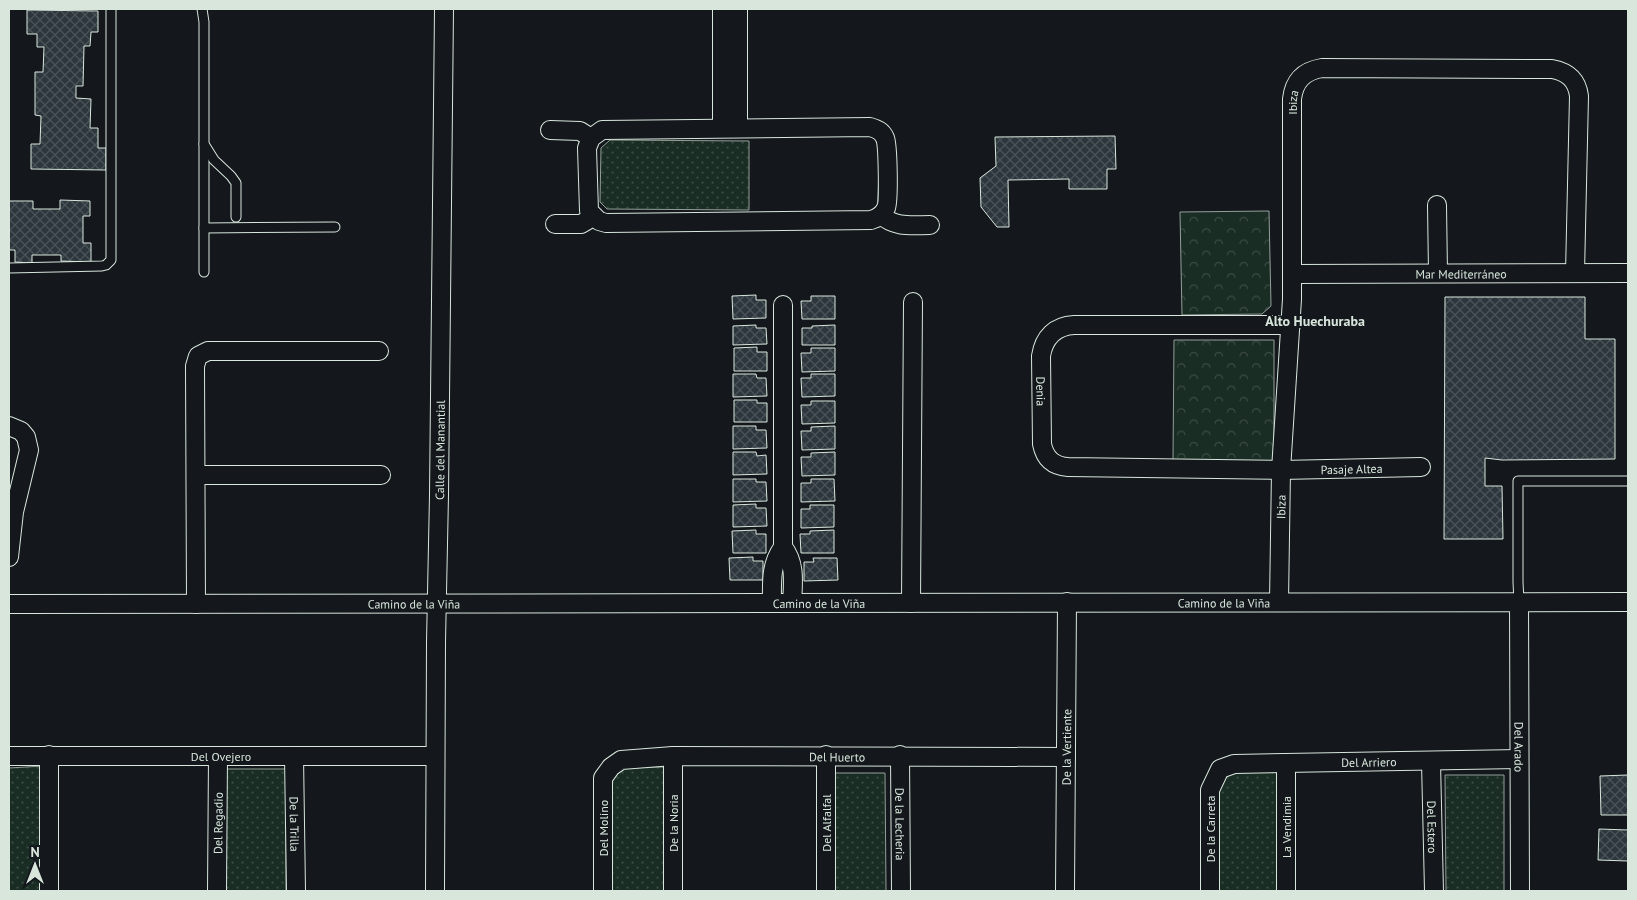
<svg xmlns="http://www.w3.org/2000/svg" width="1637" height="900" font-family="'PT Sans',sans-serif">
<style>
.grass{fill:url(#grass-dots);stroke:#939e99}
.park{fill:url(#park-crowns);stroke:#939e99}
.building{fill:url(#building-cross-hatch);stroke:#d8e6dc}
.lines{fill:none;stroke-linecap:round;stroke-linejoin:round}
.service-casing{stroke:#d8e6dc;stroke-width:11}
.minor-casing{stroke:#d8e6dc;stroke-width:20}
.service{stroke:#14181c;stroke-width:9}
.minor{stroke:#14181c;stroke-width:18}
.labels{text-anchor:middle;dominant-baseline:central;stroke-width:4;stroke-linejoin:round;paint-order:stroke}
.street-label{font-size:12px;fill:#d8e6dc;stroke:#14181c}
.neighbourhood-label{font-size:14px;font-weight:bold;fill:#d8e6dc;stroke:#14181c}
</style>
<defs>
<pattern id="grass-dots" width="8" height="8" patternUnits="userSpaceOnUse" patternTransform="scale(1.25)"><rect width="8" height="8" fill="#1a2d24"/><path d="M2 2h.1M6 6h.1" fill="none" stroke="#3b4b43" stroke-width="1.8" stroke-linecap="round"/></pattern>
<pattern id="park-crowns" width="20" height="18" patternUnits="userSpaceOnUse" patternTransform="scale(1.25)"><rect width="20" height="18" fill="#1a2d24"/><path d="M2 6a3 3 0 1 1 6 0M12 15a3 3 0 1 1 6 0" fill="none" stroke="#3b4b43"/></pattern>
<pattern id="building-cross-hatch" width="8" height="8" patternUnits="userSpaceOnUse" patternTransform="scale(1.25)"><rect width="8" height="8" fill="#2c363c"/><path d="M0 0l8 8M0 8l8-8" fill="none" stroke="#4a5358"/></pattern>
</defs>
<rect width="100%" height="100%" fill="#14181c"/>
<!-- grass -->
<g class="grass">
<polygon points="610,140 749,141 749,210 607,209 600,202 601,148"/>
<polygon points="43,766 41,891 9,891 9,768"/>
<polygon points="621,767 665,767 665,891 611,891 611,779"/>
<polygon points="223,769 286,769 286,891 224,891"/>
<polygon points="1278,771 1278,891 1218,891 1217,790 1223,777 1232,773"/>
<polygon points="833,773 885,773 886,891 834,891"/>
<polygon points="1445,775 1504,775 1504,891 1446,891"/>
</g>
<!-- park -->
<g class="park">
<polygon points="1269,211 1271,306 1262,314 1182,315 1180,212"/>
<polygon points="1174,340 1274,340 1274,461 1173,460"/>
</g>
<!-- building -->
<g class="building">
<polygon points="27,10 98,11 98,32 91,32 90,46 84,46 83,86 76,86 76,98 91,99 90,128 98,128 98,148 106,148 106,170 31,169 31,144 40,144 41,116 35,115 35,72 43,72 44,47 37,47 37,34 27,34"/>
<polygon points="1115,136 1116,169 1107,169 1107,189 1069,189 1069,179 1008,180 1009,227 997,227 981,207 980,178 996,166 995,137"/>
<polygon points="60,200 90,201 90,216 83,216 83,243 91,243 91,262 61,261 61,255 32,255 32,263 15,262 15,250 9,250 9,201 33,201 33,209 60,209"/>
<polygon points="756,295 756,300 766,300 766,318 733,319 732,296"/>
<polygon points="811,296 835,296 835,319 802,319 801,301 811,301"/>
<polygon points="1445,297 1585,297 1585,339 1615,339 1615,459 1502,460 1485,458 1485,486 1502,486 1503,539 1444,539"/>
<polygon points="756,325 756,328 766,328 767,344 733,345 733,326"/>
<polygon points="835,325 835,345 802,345 802,328 812,328 812,326"/>
<polygon points="757,347 757,352 767,352 767,371 734,371 734,348"/>
<polygon points="811,348 835,348 835,371 802,372 801,353 811,353"/>
<polygon points="733,374 756,374 757,378 766,378 767,396 733,397"/>
<polygon points="811,374 835,374 835,396 802,397 801,378 811,378"/>
<polygon points="734,400 757,400 757,403 767,403 767,422 734,422"/>
<polygon points="811,401 835,401 835,423 802,424 801,405 811,405"/>
<polygon points="733,426 756,426 756,430 766,430 767,448 733,449"/>
<polygon points="835,426 835,449 802,450 801,431 811,431 811,427"/>
<polygon points="733,452 756,452 757,456 766,455 767,474 733,475"/>
<polygon points="835,452 835,475 802,476 801,457 811,457 811,453"/>
<polygon points="733,479 756,479 756,482 766,482 767,501 733,502"/>
<polygon points="811,479 834,479 835,501 801,502 801,483 811,483"/>
<polygon points="756,504 756,508 766,508 767,526 733,527 733,505"/>
<polygon points="810,505 834,505 834,527 801,528 801,509 810,509"/>
<polygon points="756,530 756,534 766,534 766,553 733,553 732,531"/>
<polygon points="834,530 834,553 801,553 800,534 810,534 810,531"/>
<polygon points="753,557 753,561 763,561 763,580 730,580 729,558"/>
<polygon points="813,558 837,558 838,580 804,581 804,562 814,562"/>
<polygon points="1628,775 1628,815 1601,815 1600,776"/>
<polygon points="1599,829 1628,830 1628,861 1598,860"/>
</g>
<g class="lines">
<defs>
<g id="service">
<polyline points="202,9 204,22 204,272"/>
<polyline points="204,144 214,160 231,176 236,183 236,217"/>
<polyline points="204,228 335,227"/>
<polyline points="9,268 102,266 106,265 111,260 111,9"/>
<polyline points="1519,602 1518,582 1518,481 1628,481"/>
</g>
<g id="minor">
<polyline points="722,9 722,128"/>
<polyline points="738,9 738,128"/>
<path d="M870,127C877,129 882,131 885,138C888,145 889,202 886,208C883,215 878,218 871,220L606,223L599,221L589,211L587,148L591,138L602,130Z"/>
<polyline points="550,130 580,131 591,138"/>
<polyline points="1437,205 1438,273"/>
<path d="M881,215C895,228 912,225 930,225"/>
<polyline points="555,224 581,224 593,217"/>
<path id="s1" d="M1293,274L1628,273"/>
<path id="s2" d="M1291,325H1074C1055,326 1044,337 1041,356L1042,444C1045,459 1054,466 1068,467L1281,470L1421,467"/>
<polyline points="9,426 21,431 26,437 29,450 14,512 9,557"/>
<polyline points="196,475 381,475"/>
<path d="M783,547C796,563 793,584 792,603"/>
<path id="s3" d="M1279,602L1281,470L1292,299V99C1294,81 1304,71 1322,68L1552,69C1568,72 1577,80 1579,96L1575,273"/>
<path id="s4" d="M1519,602L1520,891"/>
<path d="M772,603C772,583 770,565 783,547V305"/>
<polyline points="911,603 913,302"/>
<path id="s5" d="M9,604L1628,602"/>
<polyline points="196,604 195,366 198,356 208,351 379,351"/>
<polyline points="826,755 826,891"/>
<path id="s6" d="M900,755L901,891"/>
<path id="s7" d="M9,756H435"/>
<path id="s8" d="M294,756L296,891"/>
<polyline points="673,756 673,891"/>
<path id="s9" d="M1431,762L1434,891"/>
<polyline points="1286,763 1286,891"/>
<polyline points="49,891 49,755"/>
<path id="s10" d="M217,891L218,756"/>
<path id="s11" d="M435,891L436,642L439,495L444,9"/>
<path id="s12" d="M603,891V778L611,767L621,760L673,756L1066,757"/>
<path id="s13" d="M1065,891L1067,602"/>
<path id="s14" d="M1210,891V790L1220,769L1234,764L1519,759"/>
</g>
</defs>
<!-- service casing -->
<use href="#service" class="service-casing"/>
<!-- minor casing -->
<use href="#minor" class="minor-casing"/>
<!-- service -->
<use href="#service" class="service"/>
<!-- minor -->
<use href="#minor" class="minor"/>
</g>
<g class="labels">
<!-- street labels -->
<g class="street-label">
<text stroke="none"><textPath href="#s3" startOffset="500">Ibiza</textPath></text>
<text stroke="none"><textPath href="#s1" startOffset="168">Mar Mediterráneo</textPath></text>
<text stroke="none"><textPath href="#s2" startOffset="302">Denia</textPath></text>
<text stroke="none"><textPath href="#s11" startOffset="441">Calle del Manantial</textPath></text>
<text stroke="none"><textPath href="#s2" startOffset="676">Pasaje Altea</textPath></text>
<text stroke="none"><textPath href="#s3" startOffset="95">Ibiza</textPath></text>
<text stroke="none"><textPath href="#s5" startOffset="1215">Camino de la Viña</textPath></text>
<text stroke="none"><textPath href="#s5" startOffset="405">Camino de la Viña</textPath></text>
<text stroke="none"><textPath href="#s5" startOffset="810">Camino de la Viña</textPath></text>
<text stroke="none"><textPath href="#s4" startOffset="145">Del Arado</textPath></text>
<text stroke="none"><textPath href="#s13" startOffset="144">De la Vertiente</textPath></text>
<text stroke="none"><textPath href="#s12" startOffset="355">Del Huerto</textPath></text>
<text stroke="none"><textPath href="#s7" startOffset="212">Del Ovejero</textPath></text>
<text stroke="none"><textPath href="#s14" startOffset="274">Del Arriero</textPath></text>
<text stroke="none"><textPath href="#s8" startOffset="68">De la Trilla</textPath></text>
<text transform="translate(673 823) rotate(-90)">De la Noria</text>
<text transform="translate(826 823) rotate(-90)">Del Alfalfal</text>
<text stroke="none"><textPath href="#s6" startOffset="69">De la Lecheria</textPath></text>
<text stroke="none"><textPath href="#s10" startOffset="68">Del Regadio</textPath></text>
<text stroke="none"><textPath href="#s9" startOffset="65">Del Estero</textPath></text>
<text transform="translate(1286 827) rotate(-90)">La Vendimia</text>
<text transform="translate(603 828) rotate(-90)">Del Molino</text>
<text transform="translate(1210 829) rotate(-90)">De la Carreta</text>
</g>
<!-- neighbourhood labels -->
<g class="neighbourhood-label">
<text x="1315" y="321">Alto Huechuraba</text>
</g>
</g>
<!-- border -->
<rect width="1637" height="900" fill="none" stroke="#d8e6dc" stroke-width="20"/>
<!-- north arrow -->
<g transform="translate(35 865)" stroke="#14181c" stroke-width="4" paint-order="stroke">
<path d="M0-4L9 19L0 12L-9 19Z" fill="#d8e6dc"/>
<text y="-8" font-size="14" font-weight="bold" text-anchor="middle" fill="#d8e6dc">N</text>
</g>
</svg>
